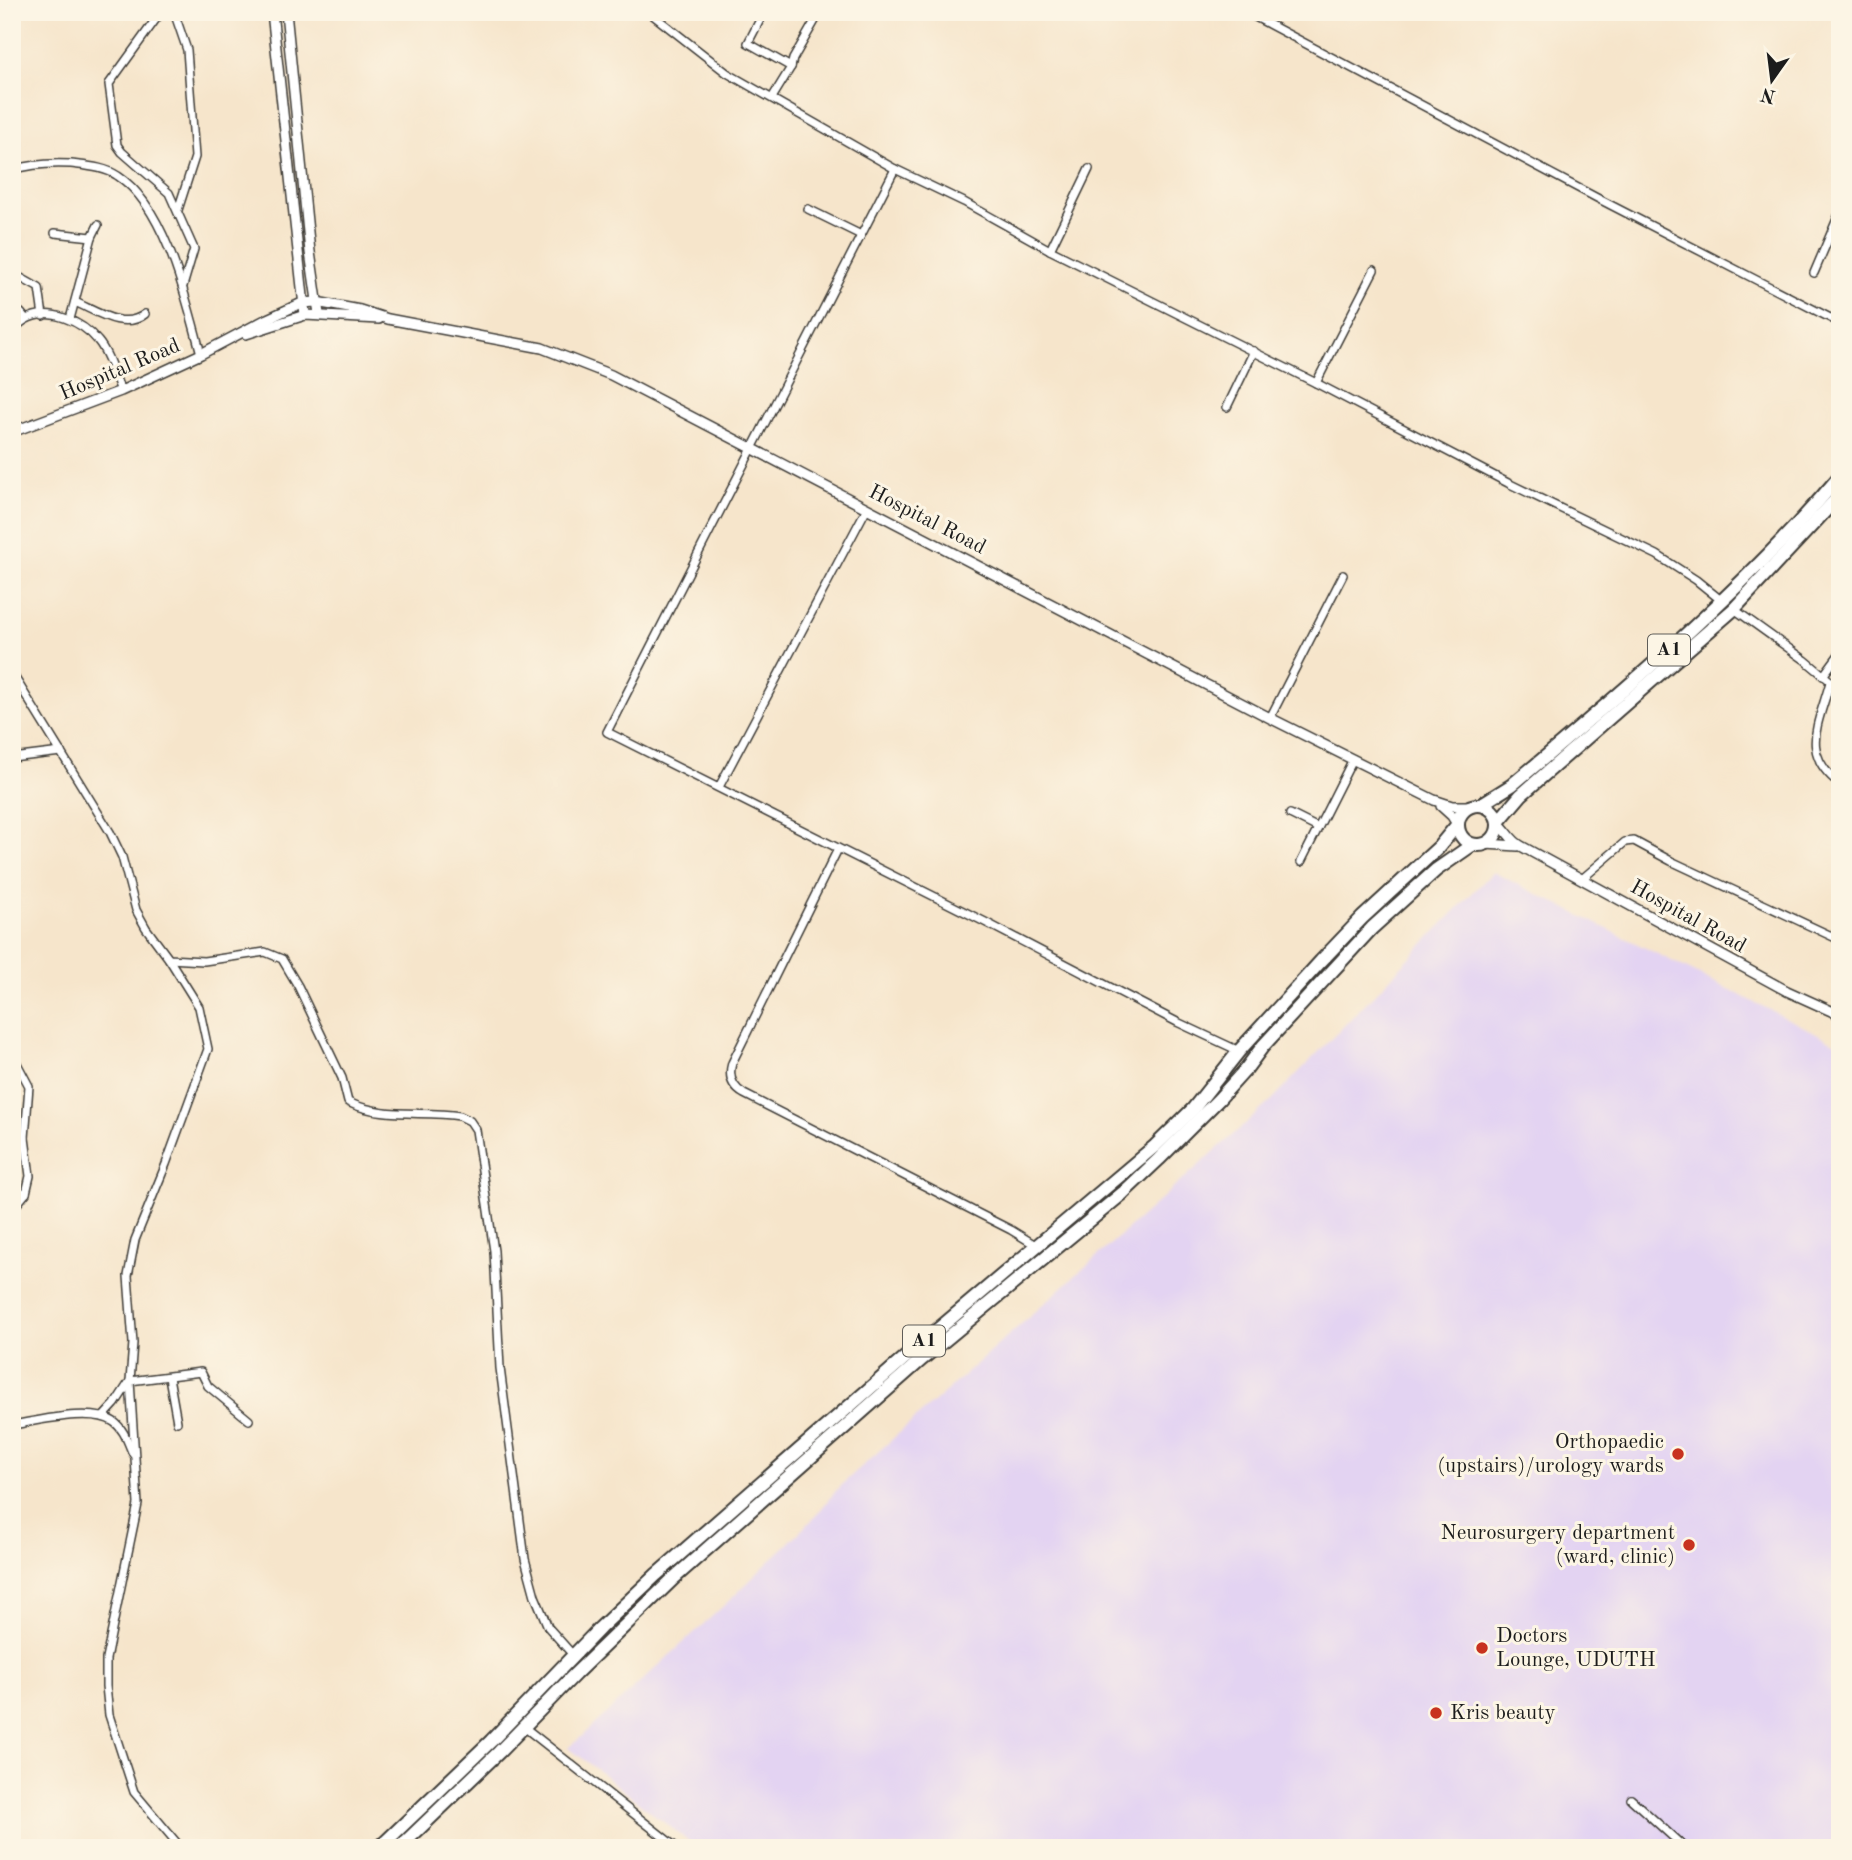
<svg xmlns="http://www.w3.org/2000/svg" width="1852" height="1860" font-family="'Old Standard TT',serif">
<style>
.built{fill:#e3d3f2}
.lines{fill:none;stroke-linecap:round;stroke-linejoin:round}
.minor-casing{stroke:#3d3a36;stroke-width:10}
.tertiary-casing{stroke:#3d3a36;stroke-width:12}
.trunk-casing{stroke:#3d3a36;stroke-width:16}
.minor{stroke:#fff;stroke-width:7}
.tertiary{stroke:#fff;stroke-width:9}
.trunk{stroke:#fff;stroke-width:12}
.poi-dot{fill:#c8321e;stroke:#fcf5e5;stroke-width:2.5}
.labels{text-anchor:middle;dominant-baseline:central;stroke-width:6;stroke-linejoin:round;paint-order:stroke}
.shield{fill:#fcf5e5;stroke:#5f5d58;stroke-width:2}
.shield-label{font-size:19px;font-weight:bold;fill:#1c1c1c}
.street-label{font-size:21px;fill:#1c1c1c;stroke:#fcf5e5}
.poi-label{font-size:21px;fill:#1c1c1c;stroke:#fcf5e5;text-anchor:end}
</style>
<rect width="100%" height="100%" fill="#fcf5e5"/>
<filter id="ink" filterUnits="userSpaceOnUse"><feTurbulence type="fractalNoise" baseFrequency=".0143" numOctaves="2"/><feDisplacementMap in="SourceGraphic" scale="14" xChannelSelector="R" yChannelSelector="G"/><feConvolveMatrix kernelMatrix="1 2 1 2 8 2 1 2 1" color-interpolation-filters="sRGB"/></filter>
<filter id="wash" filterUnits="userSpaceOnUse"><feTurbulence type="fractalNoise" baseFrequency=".00686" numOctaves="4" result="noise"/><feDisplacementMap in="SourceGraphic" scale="28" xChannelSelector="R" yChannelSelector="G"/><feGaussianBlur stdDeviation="1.57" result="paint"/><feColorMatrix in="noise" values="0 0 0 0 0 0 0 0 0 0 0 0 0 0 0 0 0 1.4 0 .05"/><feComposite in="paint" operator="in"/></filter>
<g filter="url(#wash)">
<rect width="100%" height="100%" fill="#f6e5cb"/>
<!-- built -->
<polygon class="built" points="1493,872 1840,1045 1840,1848 697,1848 569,1748 732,1598 813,1519 840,1486 1272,1100"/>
</g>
<g filter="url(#ink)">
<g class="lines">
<defs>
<g id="minor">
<polyline points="161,12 109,84 117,145 122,152 169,193 194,249 183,286"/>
<polyline points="174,12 187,50 195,157 178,210"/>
<polyline points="649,12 727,73 895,169 964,202 1050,250 1316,383 1508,483 1657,555 1696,580 1722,601"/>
<polyline points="764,12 748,43 791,67 772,98"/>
<polyline points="1246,12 1597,198 1840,323"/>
<polyline points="791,67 793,59 816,19"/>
<polyline points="895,169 607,732 985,922 1177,1022 1239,1051"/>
<path d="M12,170C31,164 52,163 71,164C87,166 105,167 118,176C166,207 187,302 201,354"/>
<polyline points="808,209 861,235"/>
<polyline points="12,232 15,233 12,249"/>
<polyline points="55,233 92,237"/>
<polyline points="1050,250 1089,169"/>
<polyline points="12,273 39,288 43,316"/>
<polyline points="1814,273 1840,212"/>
<path d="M75,302C96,311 124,331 145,314"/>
<polyline points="12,311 21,313 26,319"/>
<polyline points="70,319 92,237 98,225"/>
<path d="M12,331C16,327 20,323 25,320C49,306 83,322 98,341C109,354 114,375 121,391"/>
<polyline points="1316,383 1374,270"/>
<polyline points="1227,407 1254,351"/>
<polyline points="1734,609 1805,660 1840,689"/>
<path d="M12,673L110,832L122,857L136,910L146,928L169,959L204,961L265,952L282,959L298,986L342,1078L348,1102C383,1119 422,1110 460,1116L470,1121L476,1130L494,1251L500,1368L525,1559L535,1596L548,1627L573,1655"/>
<polyline points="1823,676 1840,653"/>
<path d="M1830,682C1819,724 1799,753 1840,784"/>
<polyline points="1270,718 1343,575"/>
<polyline points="12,758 61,752"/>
<polyline points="719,787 867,508"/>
<polyline points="1290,814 1318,828"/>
<path d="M838,849L732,1063C728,1077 732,1087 744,1094L1011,1230L1037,1246"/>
<polyline points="1301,862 1353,759"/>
<polyline points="1582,879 1625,842 1634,841 1671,861 1840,940"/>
<polyline points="169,959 199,1007 208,1049 166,1164 135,1240 128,1276 133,1343 130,1381 138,1504 106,1659 106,1686 109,1715 134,1792 181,1848"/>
<polyline points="12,1054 29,1086 25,1138 30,1176 26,1193 12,1210"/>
<polyline points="12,1137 25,1138"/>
<polyline points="12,1191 26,1193"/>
<polyline points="169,1377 177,1422"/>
<polyline points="103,1417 115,1404 130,1381 201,1372 208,1386 249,1420"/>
<path d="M12,1425C38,1421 92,1407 114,1422C124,1429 128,1443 133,1454"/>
<polyline points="524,1727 677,1848"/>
<polyline points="1631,1799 1685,1848"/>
</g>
<g id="tertiary">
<polyline points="272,12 305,315"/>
<polyline points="286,12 310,252 319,314"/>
<polyline points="246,334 305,315 379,319"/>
<polyline points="12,432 121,391 201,354 267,319 302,303 316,302 360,310 388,319 542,348 611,375 1270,718 1434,800 1452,806 1470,806"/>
<polyline points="1441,806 1452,816 1457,824"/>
<path d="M1498,823C1507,830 1510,840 1521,846L1787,991L1840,1015"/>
<polyline points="1485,844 1518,846"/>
</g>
<g id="trunk">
<circle cx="1478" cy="825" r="20"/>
<path d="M1480,805L1512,785C1627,688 1743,591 1840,476"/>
<polyline points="1498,822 1521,795 1734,609 1840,495"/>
<polyline points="379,1848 491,1741 600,1628 656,1575 923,1342 1155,1146 1193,1109 1239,1051 1321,961 1362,918 1438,848 1457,825"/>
<polyline points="399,1848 499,1752 575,1674 674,1578 922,1359 1123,1193 1159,1159 1219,1099 1246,1069 1263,1046 1372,928 1436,870 1472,845"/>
</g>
</defs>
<!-- minor casing -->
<use href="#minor" class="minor-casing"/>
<!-- tertiary casing -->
<use href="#tertiary" class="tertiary-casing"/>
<!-- trunk casing -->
<use href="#trunk" class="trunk-casing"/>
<!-- minor -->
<use href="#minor" class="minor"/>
<!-- tertiary -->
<use href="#tertiary" class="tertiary"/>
<!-- trunk -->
<use href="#trunk" class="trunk"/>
</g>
</g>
<!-- markers -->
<g class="poi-dot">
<circle cx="1678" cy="1454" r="7"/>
<circle cx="1689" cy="1545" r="7"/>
<circle cx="1482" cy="1648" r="7"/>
<circle cx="1436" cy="1713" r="7"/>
</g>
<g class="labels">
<!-- shield labels -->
<g class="shield">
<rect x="1648" y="634.5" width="42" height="31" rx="5"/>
<rect x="903" y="1325.5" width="42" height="31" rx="5"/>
</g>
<g class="shield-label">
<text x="1669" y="650">A1</text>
<text x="924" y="1341">A1</text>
</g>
<!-- street labels -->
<g class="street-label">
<text transform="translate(120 370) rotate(-23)">Hospital Road</text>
<text transform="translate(927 520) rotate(27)">Hospital Road</text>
<text transform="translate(1688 917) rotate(29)">Hospital Road</text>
</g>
<!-- poi labels -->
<g class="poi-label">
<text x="1664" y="1442">Orthopaedic<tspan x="1664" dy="24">(upstairs)/urology wards</tspan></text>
<text x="1675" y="1533">Neurosurgery department<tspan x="1675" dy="24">(ward, clinic)</tspan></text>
<text x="1496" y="1636" text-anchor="start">Doctors<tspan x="1496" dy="24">Lounge, UDUTH</tspan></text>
<text x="1450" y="1713" text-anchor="start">Kris beauty</text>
</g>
</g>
<!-- margin -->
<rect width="1852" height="1860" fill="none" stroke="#fcf5e5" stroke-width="42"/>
<!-- north arrow -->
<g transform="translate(1772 80) rotate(194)" stroke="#fcf5e5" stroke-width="5" paint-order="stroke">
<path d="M0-5L12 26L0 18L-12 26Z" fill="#1c1c1c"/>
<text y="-10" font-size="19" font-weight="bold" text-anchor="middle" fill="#1c1c1c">N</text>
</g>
</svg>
